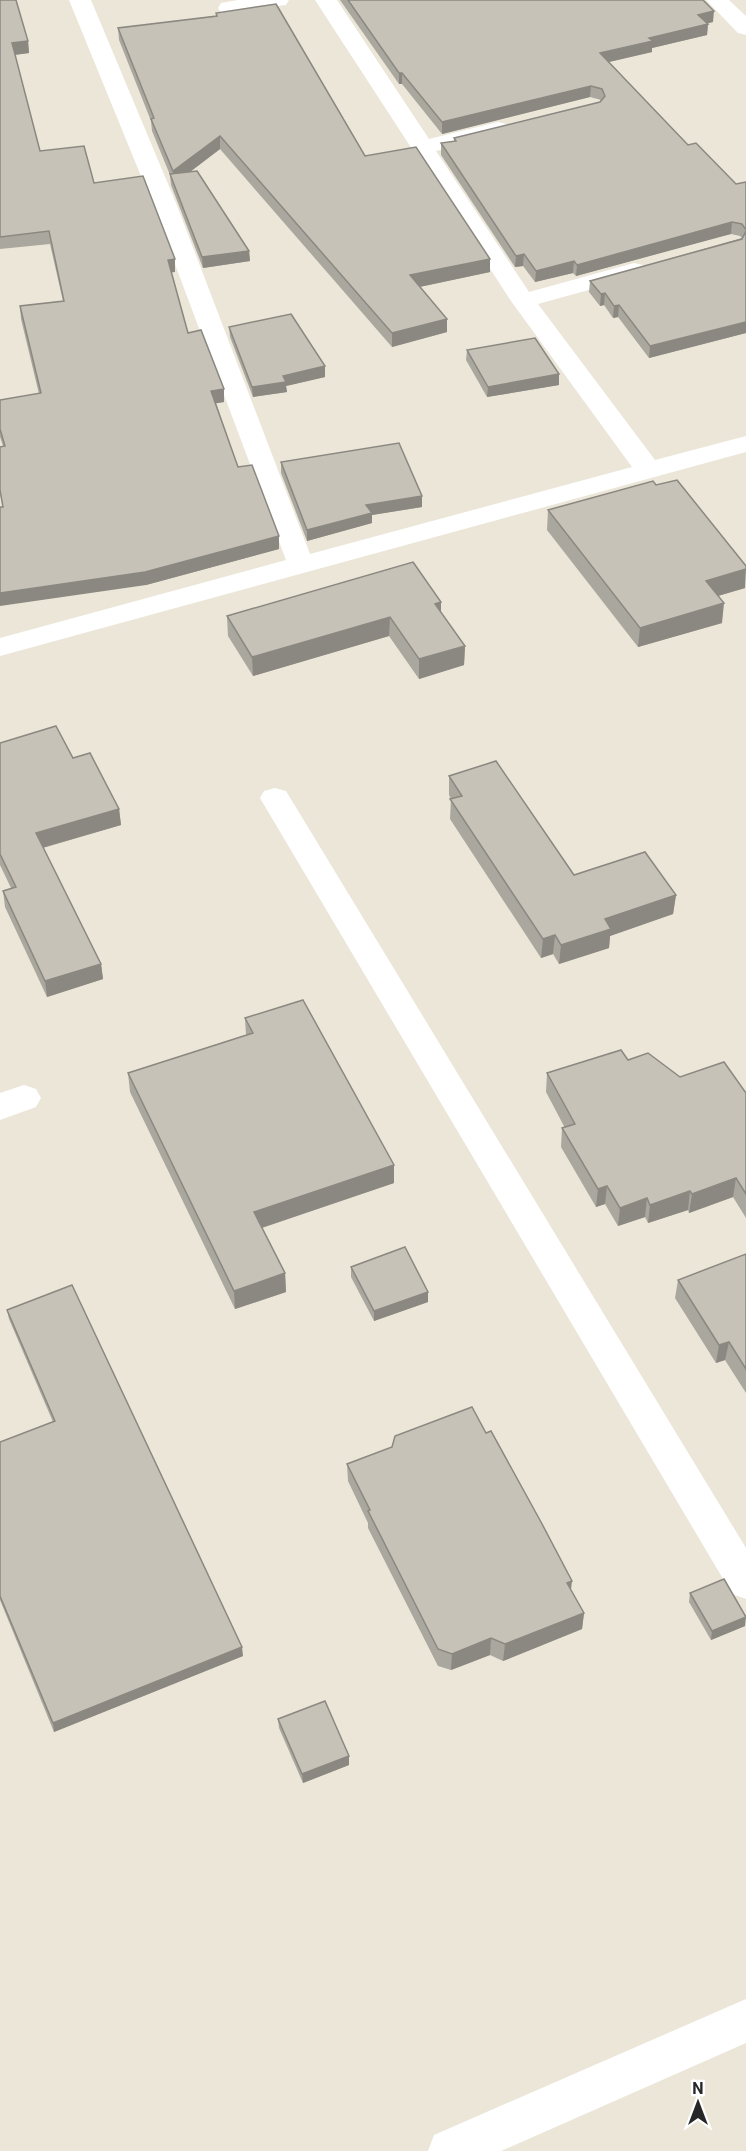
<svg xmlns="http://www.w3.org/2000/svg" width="746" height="2151" font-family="Roboto,sans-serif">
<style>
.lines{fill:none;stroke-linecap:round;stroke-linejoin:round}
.minor{fill:#fff;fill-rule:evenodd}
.wall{fill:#aaa79e}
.shaded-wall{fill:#8b8881}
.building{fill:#c6c2b8;stroke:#8b8881;stroke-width:1.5}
</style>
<rect width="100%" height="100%" fill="#ebe6d8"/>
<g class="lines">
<!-- minor -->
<g class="minor">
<polygon points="69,0 91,0 176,203 310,554 632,467 511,301 315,0 337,0 429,139 498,122 506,124 509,129 506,134 436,151 529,292 634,263 643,265 646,270 643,275 538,304 655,460 746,436 746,452 0,656 0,638 286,560 152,203"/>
<polygon points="238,0 289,0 286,5 278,6 229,14 221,13 218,8 221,3"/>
<polygon points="706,0 729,0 746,16 746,35 738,33"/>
<polygon points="275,788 286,791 746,1548 746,1599 732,1594 260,798 264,791"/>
<polygon points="24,1085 36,1089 41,1098 36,1107 0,1120 0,1093"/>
<polygon points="746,1999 746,2043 501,2151 428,2151 434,2135"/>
</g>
</g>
<!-- wall -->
<g class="wall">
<polygon points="0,0 28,41 29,53 15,55 40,151 94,183 175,272 171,272 188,333 224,402 216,403 238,467 279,549 146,585 3,507 0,494 0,447 3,446 0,437 0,400 39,394 21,319 20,306 63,301 50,244 0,249"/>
<polygon points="340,0 703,0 713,22 707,23 708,24 707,35 652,48 652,52 609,62 688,145 736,184 746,182 746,333 649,358 618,317 613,318 604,305 600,306 589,292 590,281 742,238 740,236 731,234 722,236 576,276 573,273 535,282 523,266 515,267 441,155 441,143 454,141 454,138 600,102 601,100 590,97 442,134 402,84 399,84"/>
<polygon points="216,13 365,156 490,259 490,272 419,287 447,332 392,347 220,149 190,172 249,251 250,261 203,268 171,185 170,175 152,131 151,121 119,40 118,28 216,16"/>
<polygon points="229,327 325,377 286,386 287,392 253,397 230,337"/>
<polygon points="467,350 559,374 559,385 487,397 466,360"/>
<polygon points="281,462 422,507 372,515 372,523 307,541 281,473"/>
<polygon points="548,510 745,588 718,596 722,623 638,647 547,530"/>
<polygon points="441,602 441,612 465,646 464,665 419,679 389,636 253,676 228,636 227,616"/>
<polygon points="0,743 73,758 119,809 121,825 43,848 101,964 103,979 47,997 5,907 3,891 11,888 0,865"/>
<polygon points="449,776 574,875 676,895 673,914 610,936 609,948 559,964 553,954 541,958 450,819 451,799 449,795"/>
<polygon points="245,1018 394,1183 262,1228 285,1273 286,1292 235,1309 130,1092 128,1073 246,1035"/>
<polygon points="628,1060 680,1077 746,1093 746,1218 733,1197 689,1213 688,1210 648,1223 645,1217 618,1226 605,1204 596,1207 561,1147 562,1128 565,1128 546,1092 547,1073"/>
<polygon points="746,1254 746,1393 725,1360 716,1363 675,1298 678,1280"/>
<polygon points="351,1267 428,1302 374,1321 351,1277"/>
<polygon points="7,1310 243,1656 54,1732 0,1600 0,1442 53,1422 9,1319"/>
<polygon points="486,1433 584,1613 582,1629 503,1661 490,1655 451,1670 438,1666 368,1528 368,1523 348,1481 347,1464 392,1447"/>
<polygon points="690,1593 745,1626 711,1640 689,1602"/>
<polygon points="278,1719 349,1756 349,1765 303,1783 279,1728"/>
</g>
<!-- shaded-wall -->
<g class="shaded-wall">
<polygon points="714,11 713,22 697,26 698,15"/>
<polygon points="708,24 707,35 652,48 652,52 600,64 600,53 649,38"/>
<polygon points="28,41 29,53 13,55 12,43"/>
<rect x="399" y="73" width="3" height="11"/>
<polygon points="591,86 590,97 442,134 442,122"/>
<polygon points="220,136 220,149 174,184 173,171"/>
<polygon points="732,222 731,234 576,276 577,265"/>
<polygon points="249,251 250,261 203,268 202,257"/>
<polygon points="524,254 523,266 515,267 516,256"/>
<polygon points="175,259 175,272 168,273 168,260"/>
<polygon points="490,259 490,272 410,289 410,275"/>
<polygon points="574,261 573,273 535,282 536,271"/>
<polygon points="605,293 604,305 600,306 601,294"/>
<polygon points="619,305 618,317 613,318 614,306"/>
<polygon points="447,319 447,332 392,347 392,333"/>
<polygon points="746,322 746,333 649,358 650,346"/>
<polygon points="325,366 325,377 286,386 287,392 253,397 252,387 283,376"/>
<polygon points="559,374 559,385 487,397 488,387"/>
<polygon points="224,389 224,402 212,404 211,391"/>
<polygon points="422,496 422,507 372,515 372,523 307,541 307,530 366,505"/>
<polygon points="279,536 279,549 146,585 0,606 0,593"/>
<polygon points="746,569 745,588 704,600 706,581"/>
<polygon points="441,602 441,621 435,604"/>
<polygon points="724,603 722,623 638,647 640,628"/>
<polygon points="390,617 389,636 253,676 252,657"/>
<polygon points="465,646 464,665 419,679 419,659"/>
<polygon points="119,809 121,825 38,849 36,833"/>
<polygon points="676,895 673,914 610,936 609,948 559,964 561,945 605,919"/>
<polygon points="555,935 553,954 541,958 543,939"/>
<polygon points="101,964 103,979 47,997 45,981"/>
<polygon points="394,1165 394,1183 255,1230 254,1212"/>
<polygon points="736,1178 733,1197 689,1213 692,1194"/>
<polygon points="607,1186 605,1204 596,1207 598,1189"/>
<polygon points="690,1191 688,1210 648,1223 650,1205"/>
<polygon points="647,1198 645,1217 618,1226 620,1208"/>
<polygon points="285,1273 286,1292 235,1309 234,1291"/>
<polygon points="428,1292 428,1302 374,1321 374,1311"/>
<polygon points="729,1342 725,1360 716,1363 719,1345"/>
<polygon points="572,1581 570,1598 567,1583"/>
<polygon points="584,1613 582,1629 503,1661 505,1644"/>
<polygon points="746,1617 745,1626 711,1640 712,1631"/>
<polygon points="491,1638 490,1655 451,1670 452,1654"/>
<polygon points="242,1647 243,1656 54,1732 53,1723"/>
<polygon points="349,1756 349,1765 303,1783 302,1774"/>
</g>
<!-- building -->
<g class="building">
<polygon points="0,0 16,0 28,41 12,43 40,151 84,146 94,183 143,176 175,259 168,260 188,333 201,330 224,389 211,391 238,467 252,465 279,536 145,572 0,593 0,507 3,507 0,490 0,447 5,446 0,429 0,400 41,393 20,306 64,301 49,231 0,237"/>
<polygon points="348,0 703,0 714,11 698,15 708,24 649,38 653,41 600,53 688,145 696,143 736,184 746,182 746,230 742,224 732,222 577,265 574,261 536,271 524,254 516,256 441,143 456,141 454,138 600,102 605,96 602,89 591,86 442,122 402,73 399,73"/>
<polygon points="276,4 365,156 416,147 490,259 410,275 447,319 392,333 220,136 173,171 151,119 154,118 118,28 217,16 216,13"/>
<polygon points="197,171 249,251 202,257 170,174"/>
<polygon points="746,231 746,322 650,346 619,305 614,306 605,293 601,294 590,281 742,239"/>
<polygon points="291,314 325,366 283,376 286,382 252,387 229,327"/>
<polygon points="535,338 559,374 488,387 467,350"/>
<polygon points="399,443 422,496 366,505 372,513 307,530 281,462"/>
<polygon points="677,480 746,566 746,569 706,581 724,603 640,628 548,510 653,481 656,485"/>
<polygon points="413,562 441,602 435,604 465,646 419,659 390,617 252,657 227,616"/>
<polygon points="56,726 73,758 90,753 119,809 36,833 101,964 45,981 3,891 16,887 0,854 0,743"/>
<polygon points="496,761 574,875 645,852 676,895 605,919 611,929 561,945 555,935 543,939 450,799 462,796 449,776"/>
<polygon points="303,1000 394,1165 254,1212 285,1273 234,1291 128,1073 253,1033 245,1018"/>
<polygon points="621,1050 628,1060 648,1053 680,1077 724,1062 746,1093 746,1194 736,1178 692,1194 690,1191 650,1205 647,1198 620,1208 607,1186 598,1189 562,1128 575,1124 547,1073"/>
<polygon points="405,1247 428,1292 374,1311 351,1267"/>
<polygon points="746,1254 746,1369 729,1342 719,1345 678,1280"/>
<polygon points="72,1285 242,1647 53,1723 0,1596 0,1442 55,1421 7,1310"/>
<polygon points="472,1407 486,1433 491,1431 541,1522 572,1581 567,1583 584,1613 505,1644 491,1638 452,1654 438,1649 368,1511 370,1510 347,1464 392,1447 395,1436"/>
<polygon points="724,1579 746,1617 712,1631 690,1593"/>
<polygon points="325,1701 349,1756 302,1774 278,1719"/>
</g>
<!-- north arrow -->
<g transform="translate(698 2103)" stroke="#ffffff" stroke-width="4.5" paint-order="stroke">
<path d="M0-4.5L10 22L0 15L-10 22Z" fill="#272727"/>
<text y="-9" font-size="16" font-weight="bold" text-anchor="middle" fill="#272727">N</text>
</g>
</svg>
